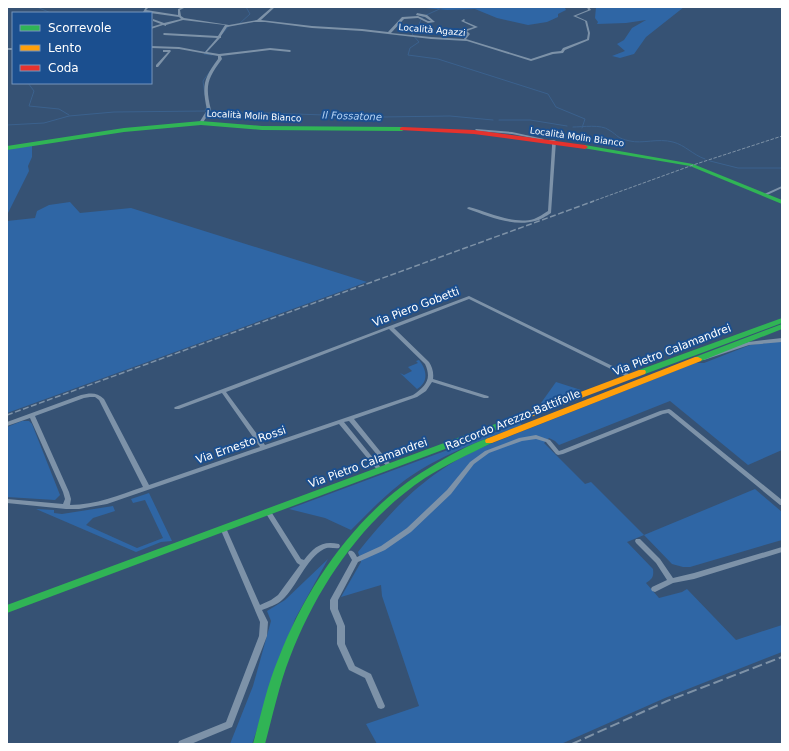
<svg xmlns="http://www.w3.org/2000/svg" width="789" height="751" font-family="'DejaVu Sans',sans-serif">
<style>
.green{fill:#2f66a5}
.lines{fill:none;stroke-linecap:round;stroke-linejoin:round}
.stream{stroke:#3b618d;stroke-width:1}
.street{fill:#7d92a8;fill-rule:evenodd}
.fast{fill:#30b455;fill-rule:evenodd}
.slow{fill:#ff9f0a;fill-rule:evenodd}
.jam{fill:#e5322d;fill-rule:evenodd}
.rail-far2{stroke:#7e92a7;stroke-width:1;stroke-dasharray:3.5 1.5;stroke-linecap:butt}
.rail-far1{stroke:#7e92a7;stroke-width:1.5;stroke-dasharray:6 2.5;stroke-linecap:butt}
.rail{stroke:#7e92a7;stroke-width:2;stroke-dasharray:10 4;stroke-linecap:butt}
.labels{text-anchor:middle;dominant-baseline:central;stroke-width:4;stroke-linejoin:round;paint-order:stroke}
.far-street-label{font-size:9px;fill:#fff;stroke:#1b4f8f}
.far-water-label{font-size:10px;font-style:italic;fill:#b5d3f5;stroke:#1b4f8f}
.street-label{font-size:11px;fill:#fff;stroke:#1b4f8f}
</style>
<rect width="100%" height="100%" fill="#365274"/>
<!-- green -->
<g class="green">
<polygon points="415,7 556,7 565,8 566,10 558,14 558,17 547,22 528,25 497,18 475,9 447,10"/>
<polygon points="596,7 684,7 646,37 634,54 620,58 612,56 625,51 617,44 624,40 632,28 646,20 626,23 597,24 598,22 595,18"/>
<polygon points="30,146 32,146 32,157 28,166 29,171 7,215 7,149"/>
<polygon points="70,202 80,213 131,208 367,282 7,413 7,221 35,218 37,211 49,205"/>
<path d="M782,341V450L748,465L670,401L559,445L555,441L549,438L544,443L585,484L591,482L644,535L755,489L782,512V540L690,567H683L672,564L644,535L627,542L653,569C654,577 652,579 646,583L659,598L682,592L687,589L736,640L782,625V652L665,698L561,744H377L366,724L419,706L382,596L381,585L341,597L361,562L358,552C396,505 427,472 483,447L695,363H704L750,345Z"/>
<path d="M419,360C427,370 429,382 417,389L400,373L404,375L412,371L408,367L418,363L416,361Z"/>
<polygon points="556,382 581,390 543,404 541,403"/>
<polygon points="22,421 29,421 32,424 60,495 55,500 7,497 7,427"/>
<path d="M520,423L522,425C480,441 436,456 400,484C382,498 367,514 351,530L325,518L289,509Z"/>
<polygon points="149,493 172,541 161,542 136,552 36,509 54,510 54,513 62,514 113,506 115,511 93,518 86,525 137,548 163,538 145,500 133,503 131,499"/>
<polygon points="328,559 295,619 252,744 230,744 253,686 271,621 267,611 285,600"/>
</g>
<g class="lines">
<!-- stream -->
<g class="stream">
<polyline points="37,7 51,13"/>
<polyline points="444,7 422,17 418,27 412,34 419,42 410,48 408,55 438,59 548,94 556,107 585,119 582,128"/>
<polyline points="239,24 250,14 246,7"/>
<polyline points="221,35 229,26"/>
<polyline points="210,46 204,54 212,55"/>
<polyline points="28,83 34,91 29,106 59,109 69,115"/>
<polyline points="205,95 203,81 211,70"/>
<polyline points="211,111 381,117 450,116 493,120"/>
<polyline points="499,120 530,120 567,126"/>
<polyline points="7,125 44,123 69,116 114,112 205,111 207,107"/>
<path d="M573,127C583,127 601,124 609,130C619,136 616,138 630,141C642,144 658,138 673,142C685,145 693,155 705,159"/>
<polyline points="710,161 738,168 782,168"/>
</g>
<!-- street -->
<g class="street">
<path d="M146,7H149L146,10L178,15V9L183,7H186L180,10L181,16L184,18L229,25L257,20L272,7H275L261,20L312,26L362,29L388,32L402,17L418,16L428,21H431L425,17L416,15L417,13L427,15L435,22L428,23L418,18L404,19L391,33L431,37L464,39L467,34L464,32V30L474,27L461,21L464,19L465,20L464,21L478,27L467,31L470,34L466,39L531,59L552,52L561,51L563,48L587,39L588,33L585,21L573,16L588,10L587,7H589L591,10L576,16L587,21L590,33L589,40L565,50L563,53L553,54L531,61L467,41L431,39L362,31L312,28L265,22H254L227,27L221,36V38H220L207,52L219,54L270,48L290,50L291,51L290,52L270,50L221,56L222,59C207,79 205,86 211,110L202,124H201L199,123L207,110C202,86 203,79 218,59V56L179,49L151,48V46L179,47L205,52L217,38L164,35L163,34L164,33L218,36L225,25L183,20L166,25V26L163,25L151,29V27L161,24L153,21V19L164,23L181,19L179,17L143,12Z"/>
<rect x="7" y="48" width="6" height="2"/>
<polygon points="163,50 170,50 171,51 158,67 156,67 156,65 168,52 163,52"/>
<polygon points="476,129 512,132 544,139 542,140 512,134 477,131 475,130"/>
<path d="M549,140H554L556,141L551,213C546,216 541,220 535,221C513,227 488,216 468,209L467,208L469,207C488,212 514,225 534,219C539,217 543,214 548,211L552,146V142H549Z"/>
<polygon points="782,186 782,188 765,196 764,196 762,195"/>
<path d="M469,296L633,376L634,377L633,378H629L469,299L394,328L429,362C432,367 434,372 433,379L488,396L489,397L488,398H484L432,382L426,391L417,397L354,419L392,466L393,467L392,468H388L349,421L344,422L382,469L383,470L382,471H378L339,424L107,504L79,509H66L7,503V499L63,504L65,499L63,492L30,418L7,426V422L81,395C90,393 97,392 104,399L149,485L260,447L222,393L179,409H175L174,408L175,407ZM389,329L425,364C432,379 426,386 413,395L265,445L226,392ZM90,397H95L99,400L143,487C119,495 96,505 70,505L71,499L69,492L35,416L84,398Z"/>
<polygon points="782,338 782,342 749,345 704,360 700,360 699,359 700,358 748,342"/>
<path d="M669,409L671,410L782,500V505H780L668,413L663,414L563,454L558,455L556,454L546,442L536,439L522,441L489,453L474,464L451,494L411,532L385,550L358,562L338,600V609L345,626V644L355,666L371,674L385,706L384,708L381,709L378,708L365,678L349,670L348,668L337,644V626L330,609V600L352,560L348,553L349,551C353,550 355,553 357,557L381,546L407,528L447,490L470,462L485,451L519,438L536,435L550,440L559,451L562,450L660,411Z"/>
<path d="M266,510H270L301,559L304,560C314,547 322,540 339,544L340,546L339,548C334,549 329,546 324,549C306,558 297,587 282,600C277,605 269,607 262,610L268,622L267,636L232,727L191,744H178L179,741L226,722L259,636L260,622L220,528L221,526H225L226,528L260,605L271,600L278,595L300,565L297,563L265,512Z"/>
<polygon points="636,539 640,539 660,559 673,578 694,573 782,547 782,552 694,579 673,583 655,592 652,591 651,589 652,587 667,580 656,563 636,543 635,541"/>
</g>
<!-- fast -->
<g class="fast">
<polygon points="201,121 262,126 402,127 405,129 402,131 262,130 201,125 124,132 7,150 7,146 124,128"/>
<polygon points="585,145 693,164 782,200 782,204 690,166 583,148 582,147"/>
<polygon points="782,318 782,323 645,374 639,374 638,372 639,370"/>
<polygon points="782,324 782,329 701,361 698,361 694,359 695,357"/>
<polygon points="525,413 528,414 529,416 528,418 7,613 7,605"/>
<path d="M489,438L492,439L493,441L492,443C469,454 447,464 425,478C362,520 317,587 290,657C279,685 273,715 265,744H253C261,715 267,685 279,657C309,581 359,510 429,468C447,457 469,444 489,438Z"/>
</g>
<!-- slow -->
<g class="slow">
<polygon points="695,357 698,357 702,359 701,361 492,443 486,443 485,441 486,439"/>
<polygon points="639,370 645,370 646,372 645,374 528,418 522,418 521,416 522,414"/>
</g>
<!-- jam -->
<polygon class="jam" points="402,127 474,130 585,145 588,147 585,149 474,134 400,130 400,128"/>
<!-- rail-far2 -->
<polyline class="rail-far2" points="591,202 693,165 782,136"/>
<!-- rail-far1 -->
<polyline class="rail-far1" points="7,415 594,201"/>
<!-- rail -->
<polyline class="rail" points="572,744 667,701 782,657"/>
</g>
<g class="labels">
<!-- far-street labels -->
<g class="far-street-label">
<text transform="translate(432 30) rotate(5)">Località Agazzi</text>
<text transform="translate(254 116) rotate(3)">Località Molin Bianco</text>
<text transform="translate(577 137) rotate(8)">Località Molin Bianco</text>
</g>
<!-- far-water labels -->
<g class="far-water-label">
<text transform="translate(352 116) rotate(2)">Il Fossatone</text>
</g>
<!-- street labels -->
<g class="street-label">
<text transform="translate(416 307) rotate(-21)">Via Piero Gobetti</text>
<text transform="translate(672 350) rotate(-21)">Via Pietro Calamandrei</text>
<text transform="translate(513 420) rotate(-22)">Raccordo Arezzo-Battifolle</text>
<text transform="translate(241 445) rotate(-19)">Via Ernesto Rossi</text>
<text transform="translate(368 463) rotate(-20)">Via Pietro Calamandrei</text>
</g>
</g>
<!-- border -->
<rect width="789" height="751" fill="none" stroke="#ffffff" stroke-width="16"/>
<!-- legend -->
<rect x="12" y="12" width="140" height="72" fill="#1b4f8f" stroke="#7695bc"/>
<rect x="20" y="25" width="20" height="6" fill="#30b455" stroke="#7695bc"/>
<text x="48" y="32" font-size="12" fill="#ffffff">Scorrevole</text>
<rect x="20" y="45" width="20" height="6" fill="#ff9f0a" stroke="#7695bc"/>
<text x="48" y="52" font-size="12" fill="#ffffff">Lento</text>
<rect x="20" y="65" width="20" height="6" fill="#e5322d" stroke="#7695bc"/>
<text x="48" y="72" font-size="12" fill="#ffffff">Coda</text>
</svg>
